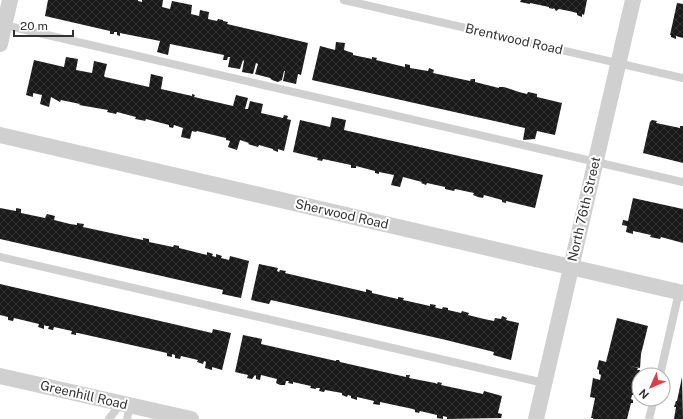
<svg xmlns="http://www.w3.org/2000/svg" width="683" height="419" font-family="'Public Sans',sans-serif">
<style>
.building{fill:url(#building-cross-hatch)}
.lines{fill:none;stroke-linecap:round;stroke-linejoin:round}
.lane{stroke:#d0d0d0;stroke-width:8}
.street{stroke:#d0d0d0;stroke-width:16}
.labels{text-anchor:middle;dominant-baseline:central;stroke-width:4;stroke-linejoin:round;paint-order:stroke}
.street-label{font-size:13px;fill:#333;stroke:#fff}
</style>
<defs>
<pattern id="building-cross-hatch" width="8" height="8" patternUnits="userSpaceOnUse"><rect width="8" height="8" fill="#1a1a1a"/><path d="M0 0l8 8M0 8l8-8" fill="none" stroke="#333"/></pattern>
</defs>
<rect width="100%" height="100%" fill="#fff"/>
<!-- building -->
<g class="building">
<polygon points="48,0 138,0 138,1 142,2 142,0 163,0 162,7 170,9 172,1 192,5 191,14 199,16 200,10 209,12 208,19 217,21 218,19 223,20 223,21 228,22 227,24 308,43 301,75 298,74 296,84 283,81 285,71 284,71 282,80 278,82 272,80 270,78 255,74 258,64 256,63 253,74 242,72 244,61 243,60 240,69 228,67 230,57 228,57 227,60 223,60 224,55 170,44 168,55 157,52 160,41 120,33 120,36 117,35 117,32 114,32 114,34 110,34 110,31 45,16"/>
<polygon points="521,0 587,0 584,15 582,14 582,17 577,15 577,13 569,11 559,9 556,11 554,8 553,9 549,8 549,7 530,3 530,4 520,2"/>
<polygon points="677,3 683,4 683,38 676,36 676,39 671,37 671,35 670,35"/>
<polygon points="336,42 345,43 344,50 353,53 353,55 372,59 372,57 377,58 376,60 405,67 405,64 410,65 410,68 428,71 429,68 434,70 433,73 470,81 471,79 475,79 475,82 499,88 499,87 504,87 519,92 527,94 528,92 533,93 537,94 537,97 562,103 555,135 537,131 535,139 523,140 525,128 312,80 320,46 335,50"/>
<polygon points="66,57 78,59 76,70 92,73 94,61 107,64 104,76 105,77 149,87 151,74 163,77 161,89 192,96 192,94 195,95 194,97 233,106 236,95 248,98 245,109 248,109 250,101 263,104 261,113 283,118 284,115 288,116 287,119 291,120 284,151 278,149 278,152 273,150 273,149 259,145 258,147 248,144 249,143 240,140 237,150 228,147 230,141 226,140 226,138 197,131 196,132 192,131 190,139 181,137 183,128 174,125 173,128 169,127 169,125 146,119 145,121 141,120 135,119 136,117 117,112 116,114 107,112 108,110 79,105 80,104 61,100 60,102 51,97 49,107 40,104 42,95 33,93 33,97 26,95 34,60 64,67"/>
<polygon points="332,117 346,120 344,130 543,175 535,208 506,201 506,203 502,202 502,200 484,195 483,198 478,197 473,195 474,193 455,189 454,191 445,189 445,187 427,183 426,185 421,183 422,182 403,177 400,187 391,185 394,175 379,172 379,174 375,173 375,171 356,166 356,168 351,168 351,165 323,159 322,161 317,160 318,158 293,152 300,120 330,127"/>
<polygon points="652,120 657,121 656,123 680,128 680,126 683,126 683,163 643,153 650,122"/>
<polygon points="633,198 683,209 683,243 661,237 660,239 650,237 651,235 633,231 633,234 626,232 627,226 622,225 623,220 628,221"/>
<polygon points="0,208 16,211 16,208 21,209 21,213 45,218 47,214 55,216 54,220 70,224 77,225 77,223 84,224 83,227 143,240 143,238 149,239 149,242 173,247 174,245 179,246 179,248 207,255 207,252 213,254 212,256 216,257 216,254 222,256 221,258 229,260 230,256 249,261 241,298 222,294 223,290 0,239"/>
<polygon points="259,264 278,268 277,271 279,272 280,270 286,271 285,273 366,292 366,289 372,291 372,293 389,297 398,299 398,297 404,298 403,300 430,306 430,304 436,305 435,307 437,308 442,309 443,307 448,308 448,310 461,313 462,311 469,313 468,315 484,319 494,321 495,318 501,319 502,316 507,318 506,320 519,323 511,360 493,355 494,352 446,340 271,300 269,304 251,300"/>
<polygon points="0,284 212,333 213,329 231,333 222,370 212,367 212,370 205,368 206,362 204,361 203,364 197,362 198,360 181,356 180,359 175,358 175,355 172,354 172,357 167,356 167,353 78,333 76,333 76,335 71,334 72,331 54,327 53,330 48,329 49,326 46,326 44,325 44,329 38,327 39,324 14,318 13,321 8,320 8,317 0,315"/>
<polygon points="617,318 648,326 641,354 640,368 630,366 638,368 637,370 640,370 638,376 637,376 633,390 635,391 634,395 632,395 631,399 633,400 633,403 631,403 627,419 593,419 593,418 591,418 595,398 590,397 593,378 600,380 601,375 599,374 599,370 597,369 599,360 606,362"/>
<polygon points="243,335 262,339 261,344 336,361 336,360 339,360 340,362 406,377 406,375 410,375 409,378 435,383 437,384 438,382 442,383 441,385 483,394 484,391 502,396 498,413 502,414 501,418 447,419 447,417 443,416 443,419 437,418 437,415 420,411 419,413 415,412 415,410 413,409 380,402 380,405 373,404 374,401 357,397 357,400 351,398 351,396 348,395 347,397 342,395 342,393 325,390 324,392 319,391 320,388 316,388 316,389 310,388 311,386 293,382 293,384 288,383 289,381 286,381 285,385 280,385 276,383 277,379 261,375 260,380 256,379 256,376 255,375 252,379 247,378 248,375 235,372"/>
<polygon points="682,377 683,419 674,419 676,407 674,407 676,401 677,401"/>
</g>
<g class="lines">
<!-- lane -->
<g class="lane">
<polyline points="344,0 683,78"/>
<polyline points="4,25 683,182"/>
<polyline points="0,257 544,383"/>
<polyline points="660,375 679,292"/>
<polyline points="109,419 121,403"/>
<polyline points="127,419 130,405"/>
<polyline points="649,419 654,399"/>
</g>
<!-- street -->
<g class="street">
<polyline points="0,44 10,0"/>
<polyline points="0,135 683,293"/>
<polyline points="0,376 191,419"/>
<polyline points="536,419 633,0"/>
</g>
</g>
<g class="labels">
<!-- street labels -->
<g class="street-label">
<text transform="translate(514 39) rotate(13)">Brentwood Road</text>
<text transform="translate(584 209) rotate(-77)">North 76th Street</text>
<text transform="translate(342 214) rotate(13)">Sherwood Road</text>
<text transform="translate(84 395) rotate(13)">Greenhill Road</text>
</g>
</g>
<!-- north arrow -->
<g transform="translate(651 387) rotate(225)"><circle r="19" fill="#ffffff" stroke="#adadad"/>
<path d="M0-3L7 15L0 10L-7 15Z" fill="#e63946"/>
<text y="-6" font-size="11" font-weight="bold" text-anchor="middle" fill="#333333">N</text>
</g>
<!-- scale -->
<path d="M14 30v6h59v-6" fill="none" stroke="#333333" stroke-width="2"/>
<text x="20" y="30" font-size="12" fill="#333333" stroke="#ffffff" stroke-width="3" paint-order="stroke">20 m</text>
</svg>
